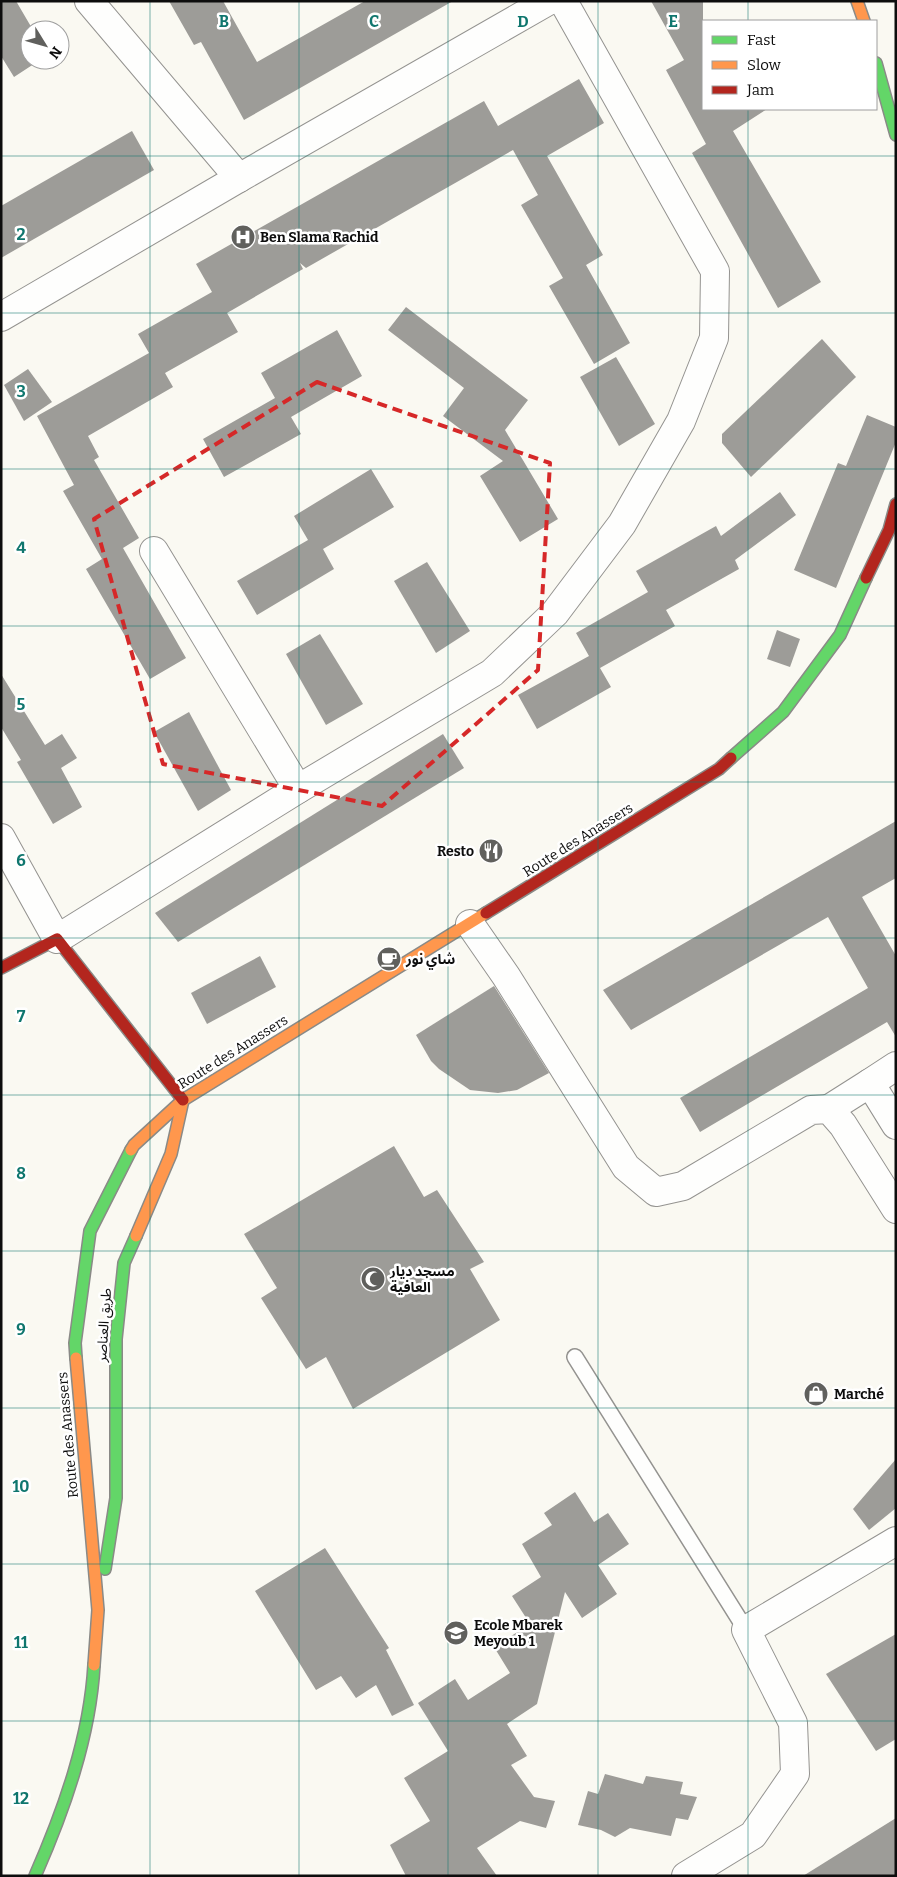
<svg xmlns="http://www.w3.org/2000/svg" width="897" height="1877" font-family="Bitter,'Noto Sans Arabic',serif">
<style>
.building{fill:#9d9c98}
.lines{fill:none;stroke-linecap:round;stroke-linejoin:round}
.lane-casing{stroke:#949390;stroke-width:18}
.street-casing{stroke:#949390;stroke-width:30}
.fast-casing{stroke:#8a8a87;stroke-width:14}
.slow-casing{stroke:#8a8a87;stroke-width:14}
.jam-casing{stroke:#8a8a87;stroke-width:14}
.lane{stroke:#fefefd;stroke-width:15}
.street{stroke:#fefefd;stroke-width:28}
.fast{stroke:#63d668;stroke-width:11}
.slow{stroke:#ff974d;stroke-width:11}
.jam{stroke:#b3261e;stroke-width:11}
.marked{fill:none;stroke:#d62828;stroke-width:4;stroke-dasharray:10 6;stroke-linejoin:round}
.grid{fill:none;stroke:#0f766e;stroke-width:1;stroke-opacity:0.55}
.labels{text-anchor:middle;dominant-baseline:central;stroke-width:5;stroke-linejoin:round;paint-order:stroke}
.poi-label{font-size:14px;font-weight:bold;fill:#0d0d0d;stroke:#fff;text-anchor:start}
.street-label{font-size:14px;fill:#0d0d0d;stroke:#fff}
.grid-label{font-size:16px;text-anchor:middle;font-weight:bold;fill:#0f766e;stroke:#fff;stroke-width:5;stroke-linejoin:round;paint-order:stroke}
</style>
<rect width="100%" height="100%" fill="#faf9f2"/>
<!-- building -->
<g class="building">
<polygon points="1,1 16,1 33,30 30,30 30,60 40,60 14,77 1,56"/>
<polygon points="169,1 223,1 257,62 365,1 453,1 244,120 201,42 194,45"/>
<polygon points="651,1 703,1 703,109 767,109 733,131 821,282 778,308 692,153 706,144 666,70 684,60"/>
<polygon points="579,79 604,123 547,156 603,255 586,265 630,343 594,364 549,286 563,278 521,205 538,195 513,150 306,268 300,263 303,269 227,313 238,332 165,373 173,387 88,436 99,457 94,460 139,538 123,548 186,658 150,679 86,569 102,559 63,491 74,485 37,416 149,353 138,334 212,292 196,264 484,101 498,126"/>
<polygon points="132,131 154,170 1,258 1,206"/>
<polygon points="406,307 528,400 505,430 558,519 520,542 480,476 503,461 443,416 464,388 388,330"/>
<polygon points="337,330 362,376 291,417 301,434 224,477 203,439 275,398 261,373"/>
<polygon points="822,339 856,377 751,477 722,443 722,434"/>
<polygon points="616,357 655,424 619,446 580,377"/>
<polygon points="28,369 52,402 24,421 4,385"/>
<polygon points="867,415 896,427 896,442 836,588 794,570 838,463 846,466"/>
<polygon points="371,469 394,507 323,549 334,569 257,615 237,581 308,540 294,516"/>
<polygon points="780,492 796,515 735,560 739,569 666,610 675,626 600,668 611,687 537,729 518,695 589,656 576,633 648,592 636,571 716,526 721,536"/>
<polygon points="427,562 470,631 436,653 394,581"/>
<polygon points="777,630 800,639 790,667 767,659"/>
<polygon points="320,634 363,704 326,725 286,654"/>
<polygon points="1,674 45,745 62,734 77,758 61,768 82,807 53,824 17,762 21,760 1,727"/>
<polygon points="189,712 231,790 198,811 154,732"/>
<polygon points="443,734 464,768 178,942 155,913"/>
<polygon points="896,821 896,878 862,897 896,956 896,1037 887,1022 700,1132 680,1098 868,988 828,917 631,1030 603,990"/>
<polygon points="260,956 276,987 207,1024 191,993"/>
<polygon points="494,986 549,1073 517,1090 498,1093 470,1090 439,1069 431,1061 416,1035"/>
<polygon points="394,1146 424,1197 437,1190 484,1262 470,1269 500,1320 353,1409 326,1357 306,1369 261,1298 277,1288 244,1234"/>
<polygon points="896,1459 896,1508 869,1530 853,1509"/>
<polygon points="575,1492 594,1522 608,1513 629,1544 598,1565 617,1594 582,1618 565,1592 537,1704 507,1724 527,1756 511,1765 534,1797 555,1801 546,1828 520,1821 477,1848 497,1876 406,1876 390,1845 430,1821 404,1778 448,1751 418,1703 455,1679 468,1700 510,1673 494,1647 530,1624 512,1596 541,1577 522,1544 552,1525 544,1513"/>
<polygon points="325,1548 389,1648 386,1650 414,1705 392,1716 376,1685 356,1698 341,1676 316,1690 255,1591"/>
<polygon points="896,1634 896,1739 876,1751 826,1674"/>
<polygon points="605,1774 643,1784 646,1776 683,1782 680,1794 697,1797 688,1820 676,1818 671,1836 630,1828 615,1837 601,1830 578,1825 588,1791 598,1794"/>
<polygon points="896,1818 896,1876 803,1876"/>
</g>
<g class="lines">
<defs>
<polyline id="lane" points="575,1357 746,1630"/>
<g id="street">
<polyline points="89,1 239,178"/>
<polyline points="1,317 239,178 548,1"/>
<polyline points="154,551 298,789"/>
<polyline points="1,838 57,939 298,789 492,673 555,613 622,524 681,421 714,338 715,271 563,1"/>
<polyline points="470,924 506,976 626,1167 656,1192 683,1186 811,1110 829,1109 843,1125 896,1209"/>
<polyline points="870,1083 896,1066"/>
<polyline points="829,1109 870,1083 896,1125"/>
<polyline points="686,1876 753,1835 795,1774 793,1723 746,1630 896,1541"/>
</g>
<g id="fast">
<polyline points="876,63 896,135"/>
<polyline points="731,758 783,712 840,635 866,578"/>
<polyline points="76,1358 75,1343 90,1231 131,1150"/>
<polyline points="105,1569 116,1498 116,1339 124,1263 136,1236"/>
<path d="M35,1876C64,1810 90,1737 94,1665"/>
</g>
<g id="slow">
<polyline points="857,1 864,21"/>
<polyline points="131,1150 134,1145 183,1100 486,913"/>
<polyline points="136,1236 171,1154 183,1100"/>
<polyline points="76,1358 98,1610 94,1665"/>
</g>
<g id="jam">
<polyline points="866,578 889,530 896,504"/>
<polyline points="486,913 719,769 731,758"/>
<polyline points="1,968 57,939 183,1100"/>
</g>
</defs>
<!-- lane casing -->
<use href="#lane" class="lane-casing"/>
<!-- street casing -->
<use href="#street" class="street-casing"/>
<!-- fast casing -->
<use href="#fast" class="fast-casing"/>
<!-- slow casing -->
<use href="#slow" class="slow-casing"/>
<!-- jam casing -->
<use href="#jam" class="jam-casing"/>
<!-- lane -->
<use href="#lane" class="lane"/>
<!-- street -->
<use href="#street" class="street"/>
<!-- fast -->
<use href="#fast" class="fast"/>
<!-- slow -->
<use href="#slow" class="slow"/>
<!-- jam -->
<use href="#jam" class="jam"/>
</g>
<!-- marked area -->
<path class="marked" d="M317,382L550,463L538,670L382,806L163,764L94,519Z"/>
<!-- grid -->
<path class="grid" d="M150,1V1876M299,1V1876M448,1V1876M598,1V1876M748,1V21M748,109V1876M1,156H896M1,313H896M1,469H896M1,626H896M1,782H896M1,938H896M1,1095H896M1,1251H896M1,1408H896M1,1564H896M1,1721H896"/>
<!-- icons -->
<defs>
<symbol id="hospital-disc" viewBox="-11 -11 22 22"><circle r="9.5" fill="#60605d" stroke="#fff"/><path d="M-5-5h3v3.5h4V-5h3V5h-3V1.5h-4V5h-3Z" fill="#fff"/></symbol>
<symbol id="restaurant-disc" viewBox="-11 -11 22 22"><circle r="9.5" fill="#60605d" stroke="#fff"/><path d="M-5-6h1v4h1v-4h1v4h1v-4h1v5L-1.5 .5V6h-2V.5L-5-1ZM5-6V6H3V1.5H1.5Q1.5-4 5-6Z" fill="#fff"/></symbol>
<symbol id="cafe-disc" viewBox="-11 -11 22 22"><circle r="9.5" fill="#60605d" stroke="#fff"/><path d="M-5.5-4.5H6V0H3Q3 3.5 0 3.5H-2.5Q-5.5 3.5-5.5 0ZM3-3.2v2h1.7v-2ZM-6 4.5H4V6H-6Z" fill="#fff"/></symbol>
<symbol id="mosque-disc" viewBox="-11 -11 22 22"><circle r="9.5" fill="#60605d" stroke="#fff"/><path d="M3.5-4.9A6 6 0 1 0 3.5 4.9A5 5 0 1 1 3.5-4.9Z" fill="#fff"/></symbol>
<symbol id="shop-disc" viewBox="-11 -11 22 22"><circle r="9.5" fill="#60605d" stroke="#fff"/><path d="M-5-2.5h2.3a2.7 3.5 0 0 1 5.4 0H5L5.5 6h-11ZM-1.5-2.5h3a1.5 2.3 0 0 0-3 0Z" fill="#fff"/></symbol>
<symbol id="school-disc" viewBox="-11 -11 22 22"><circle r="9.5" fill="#60605d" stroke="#fff"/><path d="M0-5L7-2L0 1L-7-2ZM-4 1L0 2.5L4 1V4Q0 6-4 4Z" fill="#fff"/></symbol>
</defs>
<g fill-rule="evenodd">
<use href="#hospital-disc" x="229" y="223" width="28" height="28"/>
<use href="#restaurant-disc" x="477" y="837" width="28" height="28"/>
<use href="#cafe-disc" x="375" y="945" width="28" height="28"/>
<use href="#mosque-disc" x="359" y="1265" width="28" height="28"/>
<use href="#shop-disc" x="802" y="1380" width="28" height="28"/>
<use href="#school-disc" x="442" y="1619" width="28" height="28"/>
</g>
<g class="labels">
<!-- poi labels -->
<g class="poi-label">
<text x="260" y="237">Ben Slama Rachid</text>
<text x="474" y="851" text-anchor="end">Resto</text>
<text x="406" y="959">شاي نور</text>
<text x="390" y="1271">مسجد ديار<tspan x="390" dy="16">العافية</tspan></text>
<text x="834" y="1394">Marché</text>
<text x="474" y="1625">Ecole Mbarek<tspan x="474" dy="16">Meyoub 1</tspan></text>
</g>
<!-- street labels -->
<g class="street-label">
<text transform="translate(578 840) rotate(-32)">Route des Anassers</text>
<text transform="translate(233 1052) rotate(-32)">Route des Anassers</text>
<text transform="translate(104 1325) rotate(-86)">طريق العناصر</text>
<text transform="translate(68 1435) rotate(-95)">Route des Anassers</text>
</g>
</g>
<g class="grid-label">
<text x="224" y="27">B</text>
<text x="374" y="27">C</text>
<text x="523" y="27">D</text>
<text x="673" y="27">E</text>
<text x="21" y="240">2</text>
<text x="21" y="397">3</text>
<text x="21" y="553">4</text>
<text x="21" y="710">5</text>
<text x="21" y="866">6</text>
<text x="21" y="1022">7</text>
<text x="21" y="1179">8</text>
<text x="21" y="1335">9</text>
<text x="21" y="1492">10</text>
<text x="21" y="1648">11</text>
<text x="21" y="1804">12</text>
</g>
<!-- border -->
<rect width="897" height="1877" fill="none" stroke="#0d0d0d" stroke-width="5"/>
<!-- legend -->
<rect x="702" y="20" width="175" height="90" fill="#ffffff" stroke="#9e9e9e"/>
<rect x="712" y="36" width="25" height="8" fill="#63d668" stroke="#9e9e9e"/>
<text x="747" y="45" font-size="15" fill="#0d0d0d">Fast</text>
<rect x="712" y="61" width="25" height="8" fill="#ff974d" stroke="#9e9e9e"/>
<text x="747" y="70" font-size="15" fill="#0d0d0d">Slow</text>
<rect x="712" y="86" width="25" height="8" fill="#b3261e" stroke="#9e9e9e"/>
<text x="747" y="95" font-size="15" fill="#0d0d0d">Jam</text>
<!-- north arrow -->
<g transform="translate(45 45) rotate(127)"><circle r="24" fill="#ffffff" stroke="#9e9e9e"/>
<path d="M0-4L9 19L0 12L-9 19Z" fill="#60605d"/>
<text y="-8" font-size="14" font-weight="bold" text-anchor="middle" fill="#0d0d0d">N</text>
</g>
</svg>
